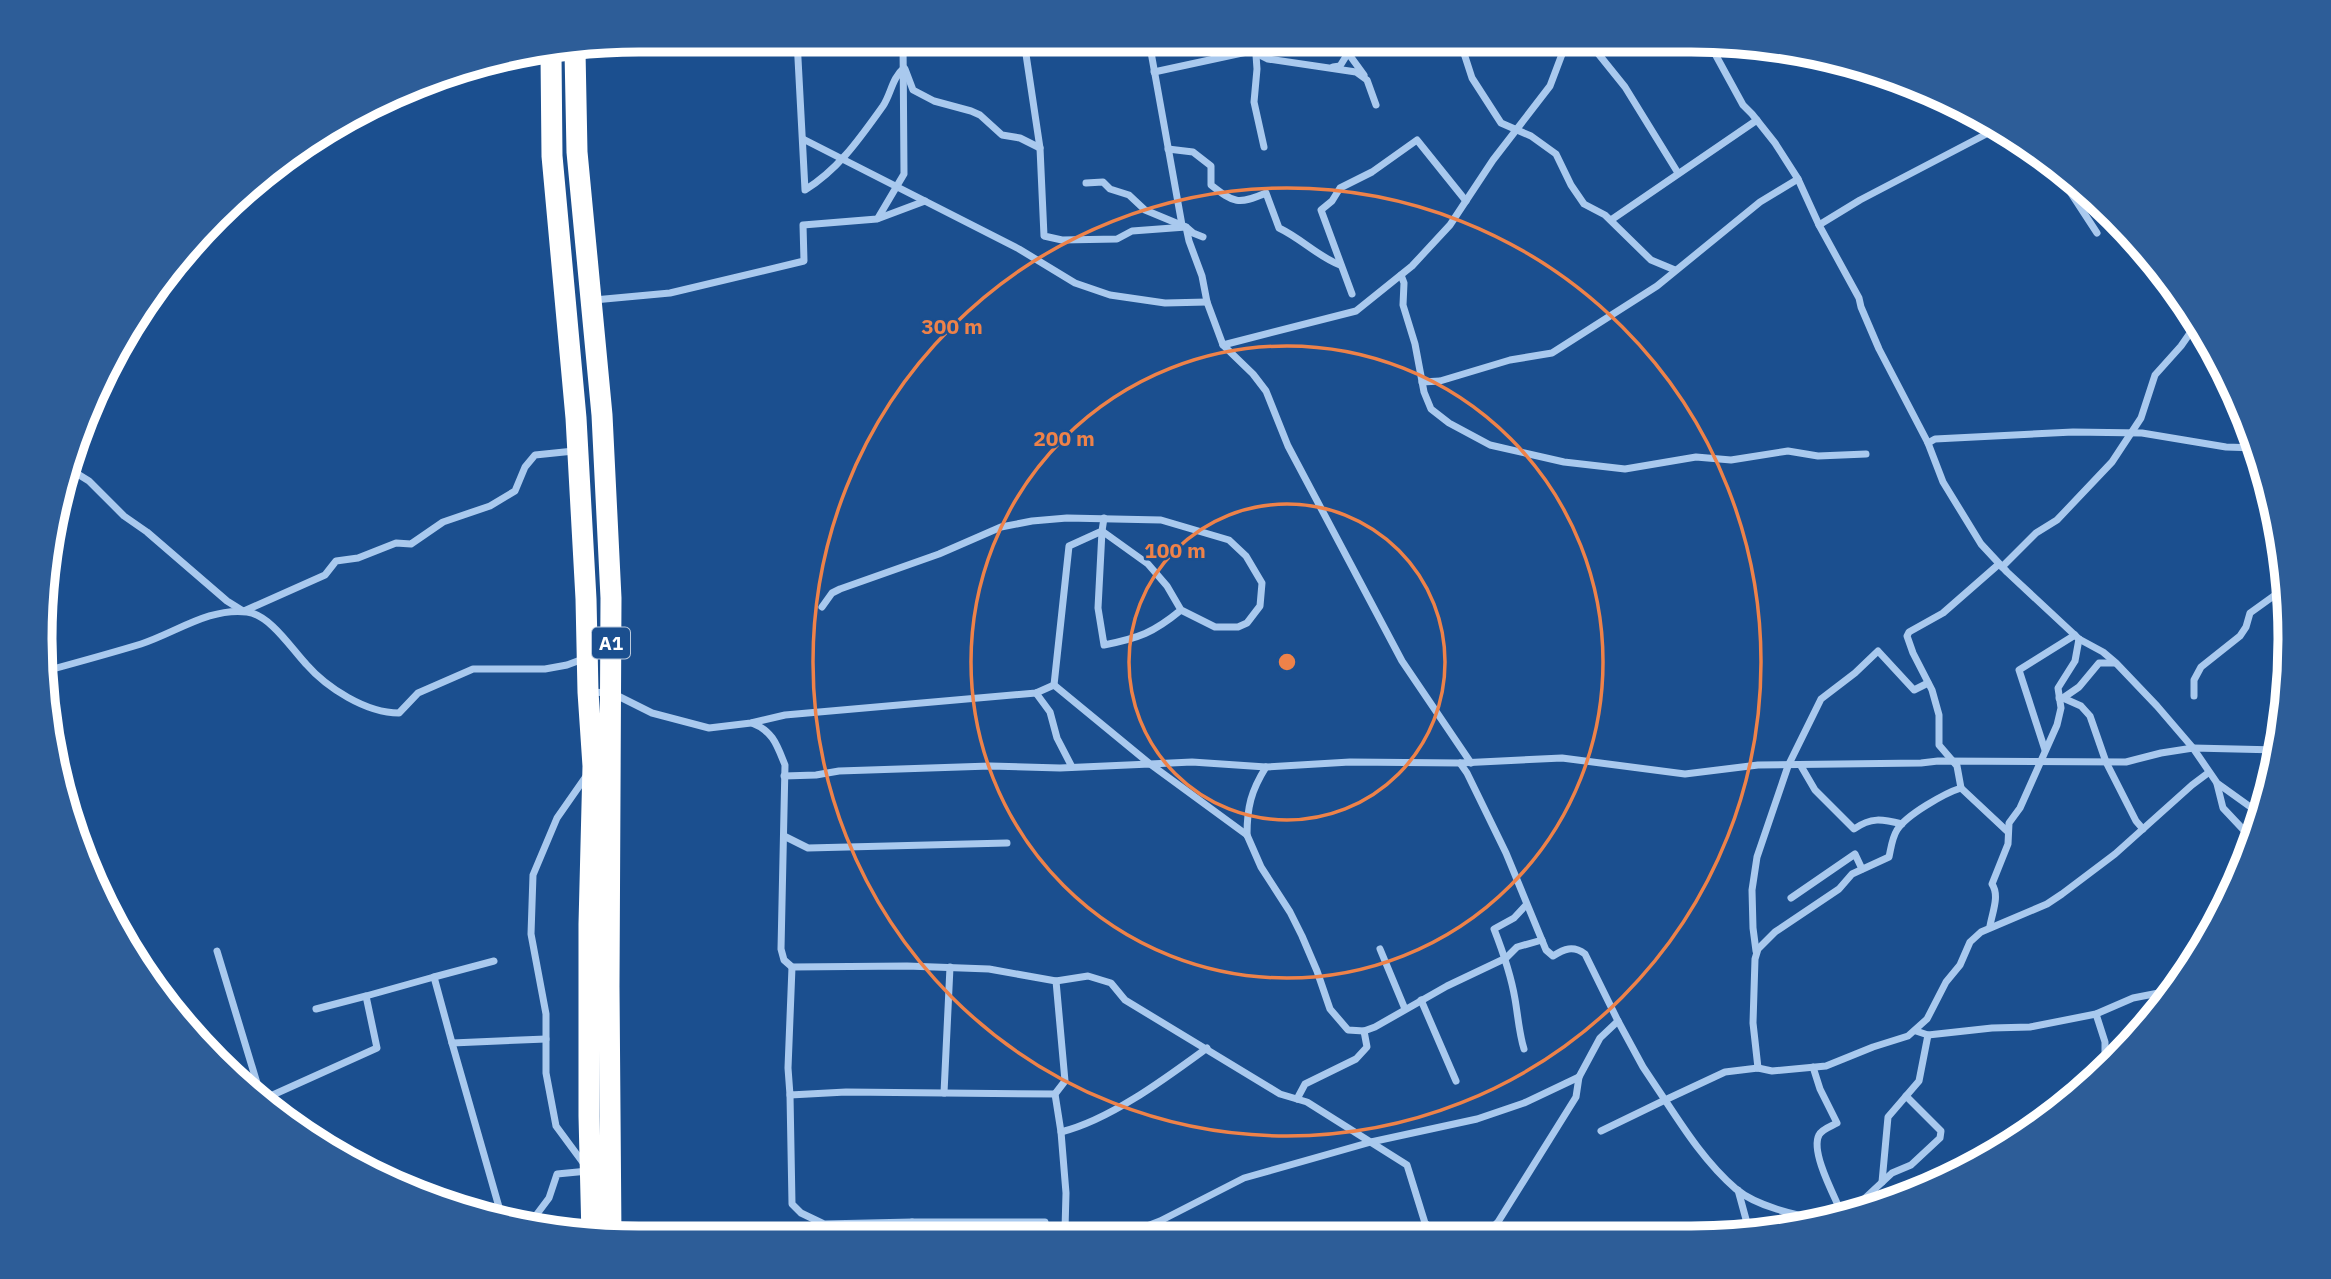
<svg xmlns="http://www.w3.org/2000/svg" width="2331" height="1279" font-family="'IBM Plex Sans',sans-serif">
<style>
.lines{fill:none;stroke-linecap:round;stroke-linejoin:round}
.street{stroke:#a9c9ee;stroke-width:7}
.highway{stroke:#fff;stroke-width:21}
.ring{fill:none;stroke:#ee8249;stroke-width:3.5}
.labels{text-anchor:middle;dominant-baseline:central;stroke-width:5;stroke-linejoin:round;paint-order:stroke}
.shield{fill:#1b4f8f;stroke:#bbcadd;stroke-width:2}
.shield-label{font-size:19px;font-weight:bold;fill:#fff}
.rim{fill:none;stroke:#fff;stroke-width:9}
.centre{fill:#ee8249;stroke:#1b4f8f;stroke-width:3.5}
.ring-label{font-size:21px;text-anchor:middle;font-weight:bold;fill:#ee8249;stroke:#1b4f8f;stroke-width:5;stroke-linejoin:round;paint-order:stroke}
</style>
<rect width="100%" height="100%" fill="#1b4f8f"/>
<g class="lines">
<!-- street -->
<g class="street">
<path d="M797,40L805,190C839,169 860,138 883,106C891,94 892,78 904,68"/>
<polyline points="1024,41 1040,148 1044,236 1062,240 1117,239 1132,231 1186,227 1189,241 1202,276 1207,302 1223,345 1356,311 1412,266 1450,225 1493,160 1550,86 1567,41"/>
<polyline points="1149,41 1182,225"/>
<polyline points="1255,41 1257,69 1254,102 1264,147"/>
<polyline points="1460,41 1472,78 1501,123 1531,136 1556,154 1571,185 1584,204 1605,215 1651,260 1675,270"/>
<polyline points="1588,41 1625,87 1678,173"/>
<polyline points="1708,41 1743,105 1752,114 1775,143 1798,179 1819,225 1859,298 1861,307 1879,349 1928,443 1943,482 1981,544 2007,572 2079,639 2103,652 2116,663 2157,706 2193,748 2217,783 2263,816"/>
<polyline points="1256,53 1268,59 1356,72 1367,80 1376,105"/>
<polyline points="1348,53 1364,75"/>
<polyline points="1333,67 1340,66 1348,53 1344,41"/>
<polyline points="905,69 913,90 934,101 971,111 980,115 1002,135 1020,138 1040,148"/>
<polyline points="1154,72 1256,50"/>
<polyline points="803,139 1019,249 1075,283 1110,295 1165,303 1207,302"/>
<path d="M1168,149L1193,152L1211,166V185C1234,203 1238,205 1266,193L1279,228C1302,239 1317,256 1340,265"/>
<polyline points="2052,164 2097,233"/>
<polyline points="1086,183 1103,182 1110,189 1129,195 1145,210 1186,227 1193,233 1203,237"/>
<polyline points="878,218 904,174 903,41"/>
<polyline points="1611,220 1757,120"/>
<polyline points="1819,225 1860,200 1994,130 1988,119"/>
<polyline points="1401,275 1404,283 1403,305 1415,344 1424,392 1431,409 1449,423 1490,445 1564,462 1625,469 1696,457 1731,460 1788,451 1818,456 1866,454"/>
<polyline points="1352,294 1321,210 1332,201 1340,188 1372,172 1417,140 1466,201"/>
<polyline points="594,300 670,293 804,261 803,225 877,219 925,201"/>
<polyline points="1223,345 1253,374 1266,391 1288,446 1402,661 1471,763"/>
<polyline points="1422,382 1440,381 1510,360 1552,353 1657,286 1760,202 1798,179"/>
<polyline points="1928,443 1935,439 2073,432 2142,433 2226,447 2257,448"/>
<polyline points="68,468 89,481 124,516 147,532 227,601 243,611"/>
<polyline points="2002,567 2036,533 2057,520 2112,462 2141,418 2155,375 2181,346 2197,323"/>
<path d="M822,607L832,593L840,589L939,554L1001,527L1032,521L1067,518L1161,520L1229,540L1246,556L1262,583L1260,606L1247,623L1238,627H1215L1181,610C1153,633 1139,638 1104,645L1098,608L1102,531L1148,564L1167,586L1181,610"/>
<polyline points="244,611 325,575 336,561 358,558 396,543 411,544 443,522 490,506 515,491 525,467 535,455 574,451"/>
<path d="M42,672C75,663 108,654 141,644C175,633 210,607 247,612C270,615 291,648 306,664C327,688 366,713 399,713L418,693L473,669H545L567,665L583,659"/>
<polyline points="1054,685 1069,546 1102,531 1104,518"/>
<polyline points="590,692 612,693 652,713 709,728 751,723 785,715 1036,693 1054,685 1150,764 1192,762 1266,767 1350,762 1460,763 1562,758 1685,774 1758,765 1921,763 1938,761 2126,762 2161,753 2193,748 2278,750"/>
<polyline points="1036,693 1050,712 1057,738 1072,767"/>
<polyline points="2194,696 2194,680 2201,667 2240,636 2246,627 2250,613 2282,590 2288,592"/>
<polyline points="2059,698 2063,698 2081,706 2090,716 2106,762 2136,821 2143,829"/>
<polyline points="2063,698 2079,687 2099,663 2114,663"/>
<path d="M752,723C773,731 777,745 785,765L781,949L784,960L792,967L907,966L989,969L1056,981L1088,976L1111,983L1125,1000L1280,1094L1307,1102L1407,1165L1425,1223L1439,1235"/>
<polyline points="2045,750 2019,670 2075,635"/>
<path d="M1460,763L1467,773L1506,853L1546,950L1553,956C1564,949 1573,945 1585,954L1618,1021"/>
<path d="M1801,766L1815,790L1854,829C1871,817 1882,819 1902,824"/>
<polyline points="784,776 816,775 839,771 990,766 1060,768 1150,764 1247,835 1261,867 1290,912 1302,936 1317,971 1330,1009 1348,1030 1364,1031 1375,1027 1447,986 1506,958 1517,947 1542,940"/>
<polyline points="2217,784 2223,808 2255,842"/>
<polyline points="1961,788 2008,832"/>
<path d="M1247,835C1247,807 1251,791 1266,767"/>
<polyline points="784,836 808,848 1007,843"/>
<polyline points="1791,898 1855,854 1862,869"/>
<path d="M1990,926C1992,913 2000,896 1992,884L2008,844L2009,823L2020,808L2057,725L2061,708L2058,688L2075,661L2079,639"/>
<polyline points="1380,949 1405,1009"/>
<polyline points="217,951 260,1093"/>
<polyline points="1756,951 1753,928 1752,890 1757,857 1788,766 1821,699 1855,673 1878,651 1914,690 1928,683"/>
<path d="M792,967L788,1068L790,1095L846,1092L1055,1094L1061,1132C1110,1120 1166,1078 1207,1048"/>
<polyline points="434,977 494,961"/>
<polyline points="1421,1000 1456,1081"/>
<polyline points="316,1009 366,996"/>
<polyline points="2096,1014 2105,1042 2105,1067"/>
<polyline points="1916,1031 1928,1035 1992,1028 2030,1027 2096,1014 2133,998 2174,990"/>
<polyline points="452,1043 503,1221"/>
<path d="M1524,1049C1519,1033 1518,1016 1515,999C1511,975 1503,952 1494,929L1514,918L1526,905"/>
<path d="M1813,1067L1820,1089L1837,1123C1832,1126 1822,1129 1819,1135C1810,1152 1835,1197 1842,1214"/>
<path d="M1758,1068L1753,1023L1755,959L1758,949L1775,932L1839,889L1852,874L1889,857C1891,848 1892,838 1897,830C1906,815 1945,793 1961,788L1957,766L1939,745V715L1932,690L1913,653L1907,636L1909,632L1943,613L1999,564"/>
<polyline points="944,1093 950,967"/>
<polyline points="1055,1094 1065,1081 1056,981"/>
<polyline points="790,1095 792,1204 801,1213 824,1224 912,1222"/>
<polyline points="266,1098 377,1048 366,996 434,977 452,1043 546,1039"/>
<polyline points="1297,1099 1305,1084 1356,1059 1367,1047 1364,1031"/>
<path d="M1601,1131L1665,1100C1686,1132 1707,1164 1736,1189C1756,1206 1797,1216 1822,1219"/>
<polyline points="1061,1132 1066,1193 1065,1229 1070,1236"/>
<polyline points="584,1164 556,1126 546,1073 546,1014 531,934 533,875 557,818 587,775"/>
<polyline points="1882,1182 1888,1117 1919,1081 1928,1035"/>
<polyline points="1738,1190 1750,1234"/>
<polyline points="1840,1215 1863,1200 1892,1173 1911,1165 1940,1138 1941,1131 1906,1096"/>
<polyline points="528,1226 549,1198 557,1174 588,1171"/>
<polyline points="1485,1235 1498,1222 1576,1097 1579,1077"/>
<polyline points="912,1236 912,1222 1045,1222 1047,1236"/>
<polyline points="1121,1236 1160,1221 1244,1178 1371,1142 1477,1119 1524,1103 1579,1077 1600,1038 1618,1021 1643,1067 1665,1100 1725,1072 1758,1068 1772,1071 1826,1066 1873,1047 1908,1036 1927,1019 1946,982 1960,965 1970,942 1981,932 2047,904 2062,894 2115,854 2192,785 2208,773"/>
</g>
<!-- highway -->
<g class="highway">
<polyline points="575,51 577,152 602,415 611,598 609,987 611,1237"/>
<polyline points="551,55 552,156 576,418 586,599 588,692 593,766 589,924 589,1116 592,1236"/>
</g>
</g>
<!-- distance rings -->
<g class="ring">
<circle cx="1287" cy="662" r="158"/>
<circle cx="1287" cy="662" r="316"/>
<circle cx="1287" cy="662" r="474"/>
</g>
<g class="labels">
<!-- shield labels -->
<rect class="shield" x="592" y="627.5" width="38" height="31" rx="5"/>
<g class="shield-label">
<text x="611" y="643">A1</text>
</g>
</g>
<!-- crop -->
<path d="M0 0H2331V1279H0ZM639 52H1691A587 587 0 0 1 2278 639V639A587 587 0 0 1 1691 1226H639A587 587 0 0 1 52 639V639A587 587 0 0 1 639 52Z" fill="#2d5d98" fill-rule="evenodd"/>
<path class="rim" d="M639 52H1691A587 587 0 0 1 2278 639V639A587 587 0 0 1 1691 1226H639A587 587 0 0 1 52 639V639A587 587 0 0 1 639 52Z"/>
<circle cx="1287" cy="662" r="10" class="centre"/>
<g class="ring-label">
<text x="952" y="334">300 m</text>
<text x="1064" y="446">200 m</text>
<text x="1175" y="558">100 m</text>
</g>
</svg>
